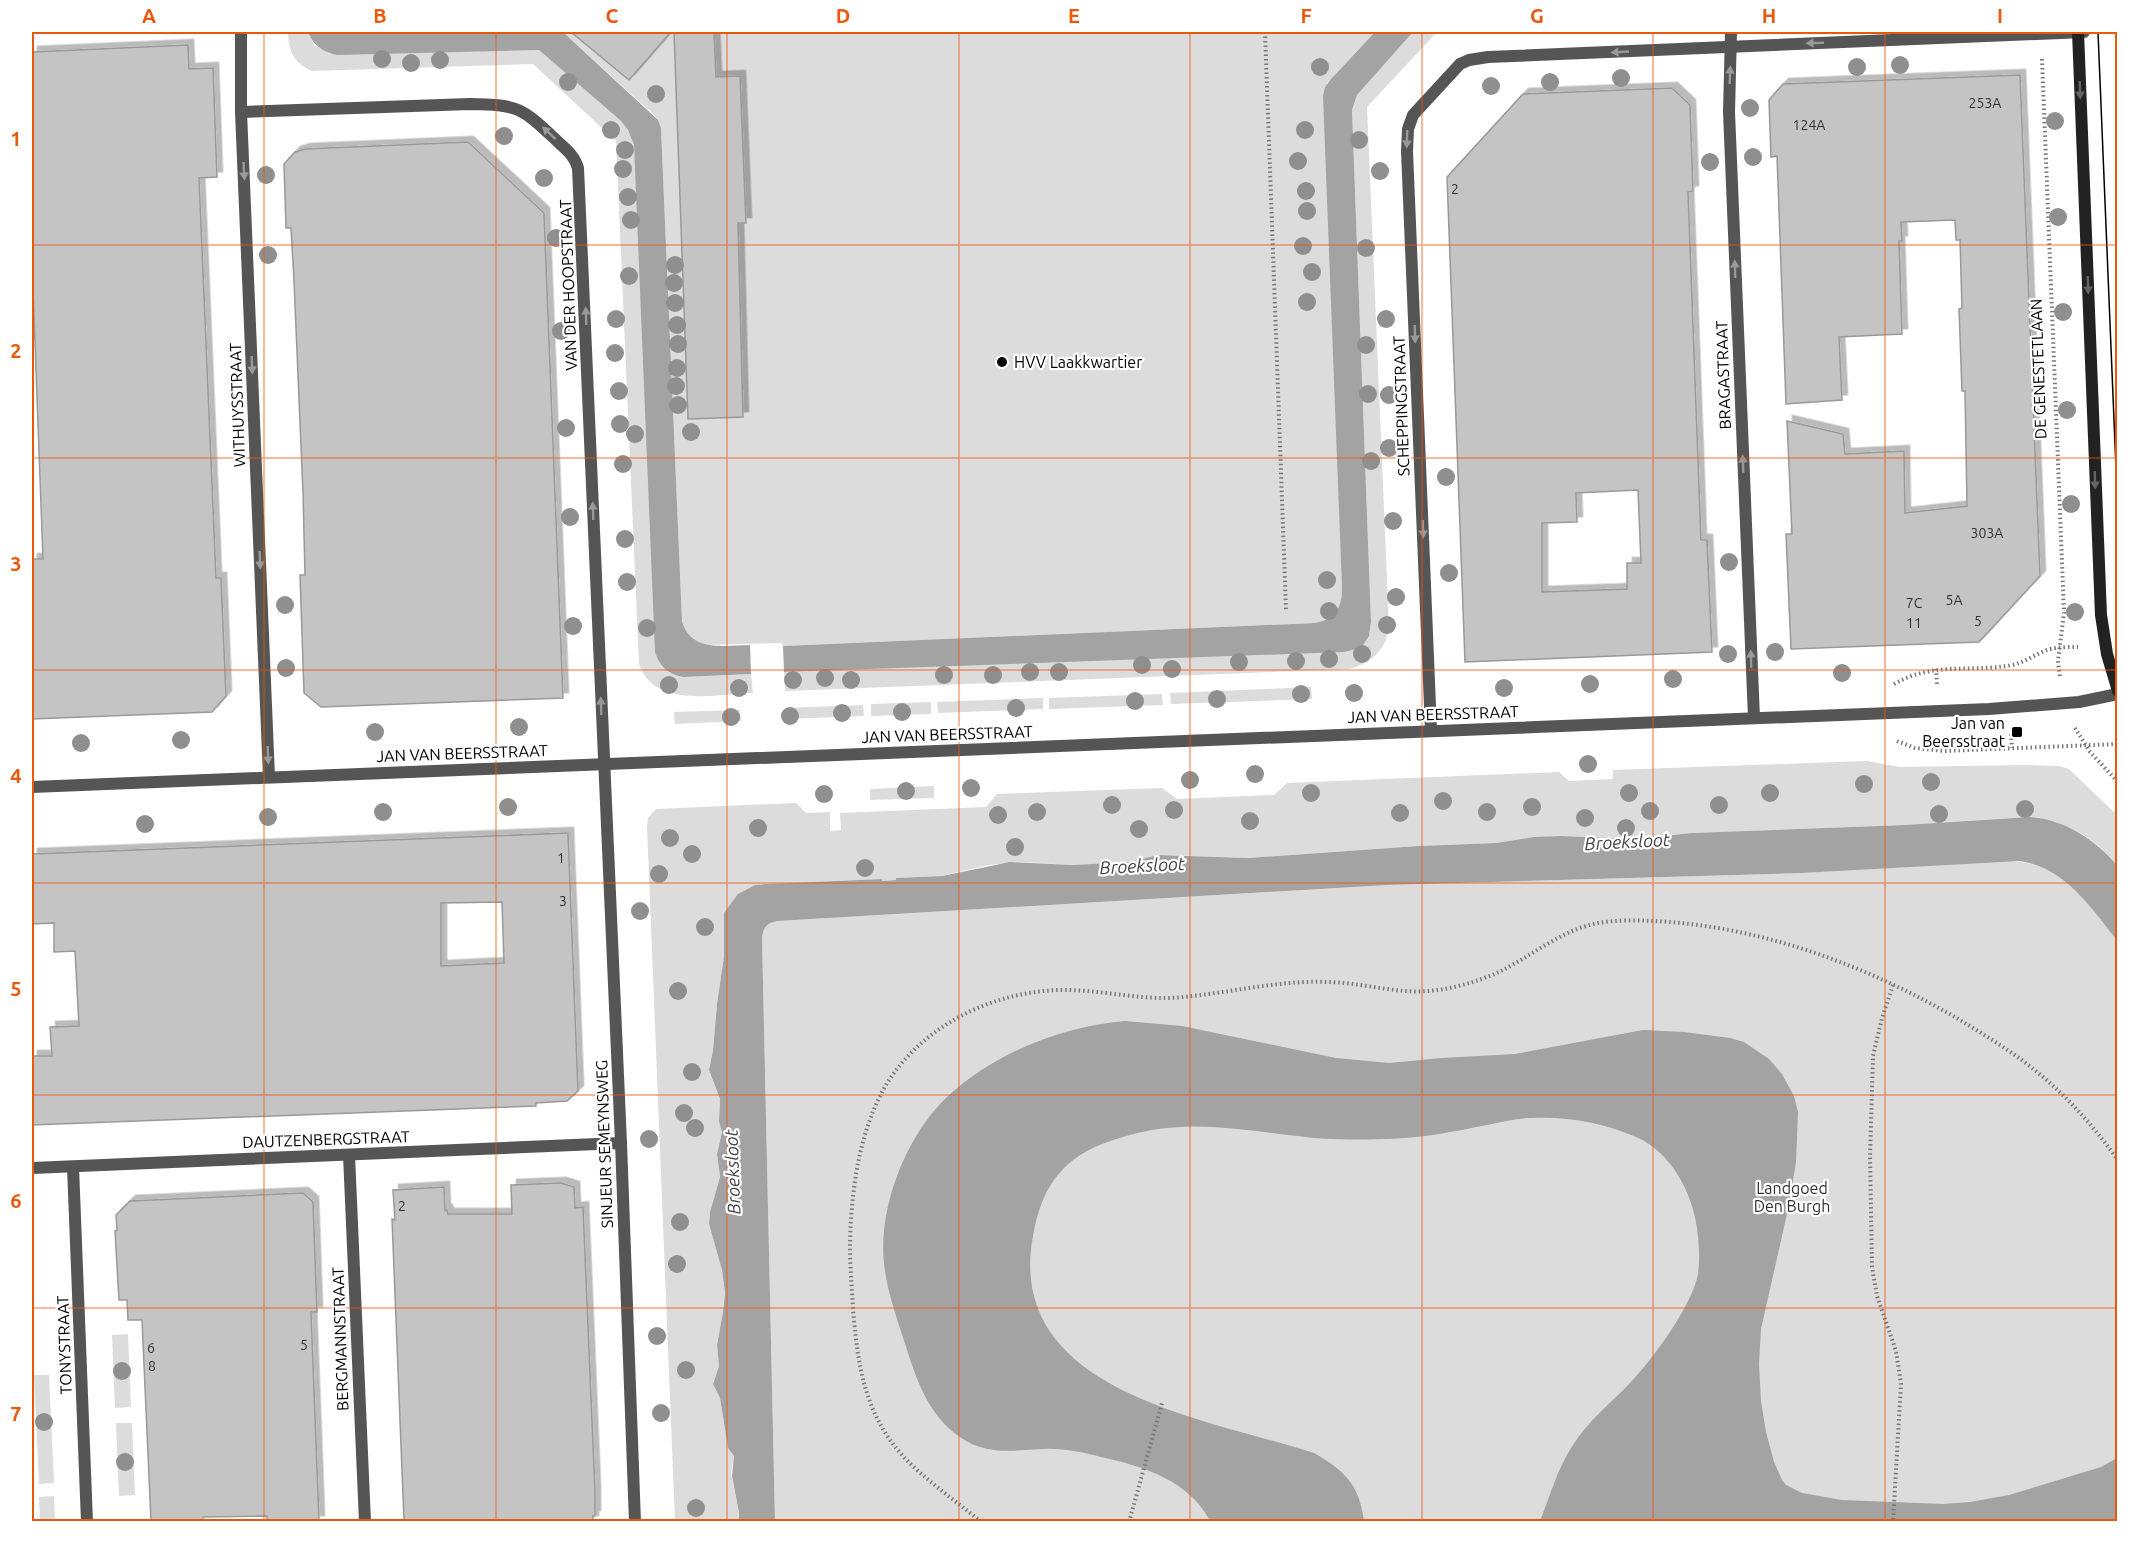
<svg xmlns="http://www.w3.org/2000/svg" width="2149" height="1553" font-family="Ubuntu,sans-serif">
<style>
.green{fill:#dcdcdc}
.water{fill:#a3a3a3}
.building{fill:#c4c4c4;stroke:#999;stroke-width:1.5;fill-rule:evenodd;filter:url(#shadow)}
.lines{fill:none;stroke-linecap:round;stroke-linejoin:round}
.path{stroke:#777;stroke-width:4;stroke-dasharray:1.5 3;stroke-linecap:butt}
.minor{stroke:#555;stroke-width:12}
.secondary{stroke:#222;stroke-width:12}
.tram{stroke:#000;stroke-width:1.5}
.tree{fill:#8f8f8f}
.oneway{fill:#999}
.oneway2{fill:#646464}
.grid{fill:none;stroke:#e8590c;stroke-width:1.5;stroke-opacity:0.55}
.poi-dot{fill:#000;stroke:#fff;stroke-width:2}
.labels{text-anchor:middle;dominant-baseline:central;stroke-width:4.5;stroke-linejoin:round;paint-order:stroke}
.number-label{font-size:14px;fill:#313131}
.street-label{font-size:16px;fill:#000;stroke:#fff}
.poi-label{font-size:16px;fill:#000;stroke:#fff;text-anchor:start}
.park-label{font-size:16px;fill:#333;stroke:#fff}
.water-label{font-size:18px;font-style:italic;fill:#444;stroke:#fff}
.neatline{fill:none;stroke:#e8590c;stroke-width:2}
.grid-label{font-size:20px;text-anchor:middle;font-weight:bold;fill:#e8590c}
</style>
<defs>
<filter id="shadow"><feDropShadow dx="5.5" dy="-5.5" stdDeviation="0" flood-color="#0004"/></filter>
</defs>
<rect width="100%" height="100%" fill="#fff"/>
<!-- green -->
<g class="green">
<path d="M288,32H308L314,45L330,54L539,50L621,121L628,130L634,145L668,672L683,677L751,674L753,693C716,694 654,709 639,664L616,141L533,64L312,71C294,63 288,51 288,32Z"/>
<path d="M563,32H1375L1327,83L1342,588C1342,608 1335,620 1314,623L783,646L782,643L705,645C693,642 685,633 682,621L661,128L655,116Z"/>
<path d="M1413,32H1437L1367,107L1389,627C1386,650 1371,664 1348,669L785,691L784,672L1356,650L1369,636L1371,622L1352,110L1357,95Z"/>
<polygon points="1311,687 1312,699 1171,704 1170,693"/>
<polygon points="1162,694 1163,705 1049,709 1049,698"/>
<polygon points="1043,698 1043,709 938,713 937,702"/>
<polygon points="931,702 931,714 871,716 871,704"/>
<polygon points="863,705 864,716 786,719 786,708"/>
<polygon points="740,710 741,721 675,724 674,712"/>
<polygon points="1867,761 1899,767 2026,765 2059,766 2069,769 2117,815 2118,865 2102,849 2084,835 2058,823 2030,817 1904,825 1691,833 1636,839 1561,836 1522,839 1496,843 1418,846 1248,858 1167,855 1129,862 1072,865 1021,862 988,865 942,876 897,878 896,880 882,881 881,879 766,884 755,885 738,894 724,956 717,1004 713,1050 709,1070 720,1099 719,1113 722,1132 717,1153 720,1177 710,1212 709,1224 722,1270 725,1293 723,1312 717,1345 719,1366 713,1384 720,1398 728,1448 734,1456 731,1473 739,1513 739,1521 675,1522 647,827 648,818 656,809 796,803 806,813 830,812 830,831 841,830 840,813 986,807 997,794 1162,788 1177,799 1274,795 1287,783 1559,772 1569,781 1613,779 1613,770"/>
<polygon points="934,786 934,798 870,800 870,789"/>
<path d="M2006,861C2063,861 2085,900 2117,940V1521H775L762,937C764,926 767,923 778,921L1388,885L1802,873Z"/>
<polygon points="128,1334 131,1407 115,1408 112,1335"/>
<polygon points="34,1375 49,1375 54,1483 39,1484"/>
<polygon points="116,1423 132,1423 135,1495 119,1496"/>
<polygon points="54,1496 55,1521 40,1521 39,1497"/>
</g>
<!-- water -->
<g class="water">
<path d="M308,32H563L658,120L661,128L682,621C691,653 724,645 750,645L751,674L683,677C668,674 660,667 655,652L634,145L628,130L621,121L539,50L337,55C322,52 313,45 308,32Z"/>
<path d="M1375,32H1413L1357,95L1352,110L1371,622L1369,636L1361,648L1344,652L784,672L783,646L1314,623C1335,620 1342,608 1342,588L1323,96L1325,87L1331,79Z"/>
<path d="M2030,817C2064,819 2096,840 2117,865V940C2090,907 2066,868 2020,861L1802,873L1388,885L778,921C767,923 764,926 762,937L775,1521H739V1513L732,1476L734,1456L728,1448L720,1398L713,1384L719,1366L717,1345L723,1312L725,1293L722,1270L709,1224L710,1212L720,1177L717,1154L722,1132L719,1121L720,1099L709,1070L713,1050L717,1004L724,956V913L738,894L755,885L766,884L882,879V881L896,880V878L942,876L1010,862L1072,865L1129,862L1159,855L1248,858L1418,846L1496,843L1534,837L1561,836L1636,839L1691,833L1904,825Z"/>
<path d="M1125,1021L1182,1026L1336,1058L1389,1063L1442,1058L1515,1054L1643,1030L1684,1032L1730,1038L1744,1042L1769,1059L1782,1074L1794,1096L1798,1112L1796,1162L1789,1205L1761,1329L1759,1364L1761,1401L1766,1432L1774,1462L1782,1480L1786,1485L1802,1493L1842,1500L1943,1504L1970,1502L2009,1495L2101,1467L2117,1458V1521H1540C1550,1496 1558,1467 1573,1445C1588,1421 1611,1403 1630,1383C1652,1360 1692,1306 1698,1274C1700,1259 1699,1243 1697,1228C1692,1192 1671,1152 1636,1137C1605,1123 1566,1116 1532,1118C1517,1118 1502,1122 1487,1125C1452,1132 1417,1139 1381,1139C1353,1140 1325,1140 1298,1136C1224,1128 1175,1116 1102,1144C1059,1161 1041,1191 1033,1236C1004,1392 1206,1418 1314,1453C1345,1471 1359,1484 1364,1521H1210C1190,1481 1143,1466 1101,1457C1082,1452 1063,1448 1043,1449C1018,1450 992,1455 968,1442C932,1422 919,1387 907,1350C898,1321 887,1293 884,1263C878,1208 906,1136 946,1098C994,1053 1060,1027 1125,1021Z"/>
</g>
<!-- building -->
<g class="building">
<polygon points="571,32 671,32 629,80"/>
<polygon points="674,32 714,32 716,77 740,76 746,223 738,223 743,417 688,419"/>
<polygon points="188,45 189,69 213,68 217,177 199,178 216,578 221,578 226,696 212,712 32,719 32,559 43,559 32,262 32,52"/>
<polygon points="2020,75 2040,576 1979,642 1791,649 1786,534 1792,534 1787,421 1843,434 1845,454 1904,451 1905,513 1967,506 1965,391 1962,391 1959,309 1962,308 1960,240 1956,240 1955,220 1901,222 1902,241 1899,241 1902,334 1839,337 1842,400 1786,404 1777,156 1771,157 1769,100 1783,84"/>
<path d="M1672,88L1690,105L1693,191L1688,192L1701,540H1707L1712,652L1465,662L1447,177L1523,94ZM1638,490L1641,563H1627V589L1542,592V523L1577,522L1576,493Z"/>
<polygon points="468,142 544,213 563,698 321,707 304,693 300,575 305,575 303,493 294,281 291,228 286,228 284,164 295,152 305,149"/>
<path d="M568,833L578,1091L567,1101L536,1103V1106L32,1125V1056H52L50,1027L79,1026L75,951L54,952V923L32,924V854ZM502,902L504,963L441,966V903Z"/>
<polygon points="561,1183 574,1187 575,1208 583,1207 595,1491 595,1516 593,1516 593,1521 404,1521 392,1219 395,1220 393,1190 444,1187 445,1210 447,1210 448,1214 512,1214 511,1185"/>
<polygon points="303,1193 313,1202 317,1312 311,1312 319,1521 267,1521 267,1516 203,1517 203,1521 151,1521 142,1320 128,1320 127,1300 119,1300 115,1231 117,1230 116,1215 130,1201"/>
</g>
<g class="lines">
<!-- path -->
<g class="path">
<polyline points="1265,32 1286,610"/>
<polyline points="2042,59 2064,613 2058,661 2060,677"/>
<polyline points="1936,669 1937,685"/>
<path d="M1894,684C1935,661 1969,673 2012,665C2026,662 2037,653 2050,649C2059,647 2069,647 2078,647"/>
<polyline points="2075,728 2090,752 2118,782"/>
<polyline points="2011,734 2012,748"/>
<polyline points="1897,741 1915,748 1944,751 2118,744"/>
<polyline points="1893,985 1882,1018 1873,1056 1870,1157 1872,1267 1877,1296 1896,1351 1901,1384 1893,1522"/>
<path d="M981,1522C955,1500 925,1480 903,1456C864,1413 858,1365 853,1310C852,1288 850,1267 850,1245C851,1194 858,1138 882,1092C916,1029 989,992 1059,990C1096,989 1133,999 1170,998C1222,995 1274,980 1326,982C1360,982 1396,994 1428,991C1452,989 1477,982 1499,972C1532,956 1561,930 1598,923C1616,920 1636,920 1654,921C1761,926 1868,966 1960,1020C1986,1036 2013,1052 2037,1072C2068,1097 2094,1127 2118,1160"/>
<polyline points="1129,1522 1162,1403"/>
</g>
<!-- minor -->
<g class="minor">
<polyline points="241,32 241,112 269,777"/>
<polyline points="1731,32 1729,112 1754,718"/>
<path d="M241,112L470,104C517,105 520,106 555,139C564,148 574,154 578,168L621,1143L635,1522"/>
<polyline points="1431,730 1407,151 1408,129 1413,115 1460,64 1469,60 1488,57 2084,32"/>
<polyline points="32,787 1989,709 2079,702 2118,694"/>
<polyline points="349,1155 365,1522"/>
<polyline points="73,1167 87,1522"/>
<polyline points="32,1168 621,1143"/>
</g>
<!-- secondary -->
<polyline class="secondary" points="2078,32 2101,615 2107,654 2118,691"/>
<!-- tram -->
<polyline class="tram" points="2098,32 2118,517"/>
</g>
<!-- trees -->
<g class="tree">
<circle cx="382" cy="59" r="9"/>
<circle cx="440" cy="60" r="9"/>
<circle cx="411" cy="63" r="9"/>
<circle cx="1900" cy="65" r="9"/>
<circle cx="1320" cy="67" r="9"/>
<circle cx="1857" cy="67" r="9"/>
<circle cx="1621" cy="78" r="9"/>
<circle cx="568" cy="82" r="9"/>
<circle cx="1550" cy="82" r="9"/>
<circle cx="1491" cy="86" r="9"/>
<circle cx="656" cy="94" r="9"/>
<circle cx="1750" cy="108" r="9"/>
<circle cx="2055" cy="121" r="9"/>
<circle cx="611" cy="130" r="9"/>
<circle cx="1305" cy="130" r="9"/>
<circle cx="504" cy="136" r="9"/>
<circle cx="1359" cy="140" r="9"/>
<circle cx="625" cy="150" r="9"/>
<circle cx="1753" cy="157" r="9"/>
<circle cx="1298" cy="161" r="9"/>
<circle cx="1710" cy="162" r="9"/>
<circle cx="623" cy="169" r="9"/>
<circle cx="1380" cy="171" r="9"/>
<circle cx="266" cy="175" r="9"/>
<circle cx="544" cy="178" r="9"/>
<circle cx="1306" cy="191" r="9"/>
<circle cx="628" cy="197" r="9"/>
<circle cx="1307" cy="211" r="9"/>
<circle cx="2058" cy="217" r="9"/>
<circle cx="631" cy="220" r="9"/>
<circle cx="556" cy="238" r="9"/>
<circle cx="1303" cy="246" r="9"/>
<circle cx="1366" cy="248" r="9"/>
<circle cx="268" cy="255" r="9"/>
<circle cx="675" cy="265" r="9"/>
<circle cx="1312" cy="272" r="9"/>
<circle cx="629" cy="276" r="9"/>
<circle cx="674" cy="283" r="9"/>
<circle cx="1307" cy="302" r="9"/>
<circle cx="675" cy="303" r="9"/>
<circle cx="2063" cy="312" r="9"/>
<circle cx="616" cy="319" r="9"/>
<circle cx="1386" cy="319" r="9"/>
<circle cx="677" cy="325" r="9"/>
<circle cx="561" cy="331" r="9"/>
<circle cx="678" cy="344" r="9"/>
<circle cx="1366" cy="345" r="9"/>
<circle cx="615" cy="353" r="9"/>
<circle cx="677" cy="368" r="9"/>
<circle cx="676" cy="386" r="9"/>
<circle cx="619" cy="391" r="9"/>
<circle cx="1368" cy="394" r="9"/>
<circle cx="1389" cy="395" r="9"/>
<circle cx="678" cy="405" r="9"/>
<circle cx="2067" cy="410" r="9"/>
<circle cx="620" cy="424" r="9"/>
<circle cx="566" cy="428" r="9"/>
<circle cx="691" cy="432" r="9"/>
<circle cx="635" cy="434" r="9"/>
<circle cx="1389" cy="448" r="9"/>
<circle cx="1371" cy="461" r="9"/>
<circle cx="623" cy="464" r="9"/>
<circle cx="1446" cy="477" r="9"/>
<circle cx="2071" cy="504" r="9"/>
<circle cx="570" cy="517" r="9"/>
<circle cx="1393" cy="521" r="9"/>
<circle cx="625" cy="539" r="9"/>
<circle cx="1729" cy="562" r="9"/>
<circle cx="1449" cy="573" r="9"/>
<circle cx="1327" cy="580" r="9"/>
<circle cx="627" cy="582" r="9"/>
<circle cx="1396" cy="597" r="9"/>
<circle cx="285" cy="605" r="9"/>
<circle cx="1329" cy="611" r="9"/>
<circle cx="2075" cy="612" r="9"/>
<circle cx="1387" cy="625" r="9"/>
<circle cx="573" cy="626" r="9"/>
<circle cx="647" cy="628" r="9"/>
<circle cx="1775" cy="652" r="9"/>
<circle cx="1362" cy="654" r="9"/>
<circle cx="1728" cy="654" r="9"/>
<circle cx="1329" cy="659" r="9"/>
<circle cx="1296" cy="661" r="9"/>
<circle cx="1239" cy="662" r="9"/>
<circle cx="1142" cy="665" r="9"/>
<circle cx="286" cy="668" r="9"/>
<circle cx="1172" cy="669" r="9"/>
<circle cx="1030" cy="672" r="9"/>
<circle cx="1059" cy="672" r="9"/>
<circle cx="1842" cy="673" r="9"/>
<circle cx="944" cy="675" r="9"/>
<circle cx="993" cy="675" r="9"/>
<circle cx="825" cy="678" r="9"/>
<circle cx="1673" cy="679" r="9"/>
<circle cx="793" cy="680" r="9"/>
<circle cx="851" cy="680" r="9"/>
<circle cx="1590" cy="684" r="9"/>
<circle cx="669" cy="685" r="9"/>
<circle cx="739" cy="688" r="9"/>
<circle cx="1504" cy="688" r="9"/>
<circle cx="1354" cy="693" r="9"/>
<circle cx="1301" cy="694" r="9"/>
<circle cx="1217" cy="699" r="9"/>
<circle cx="1135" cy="701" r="9"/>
<circle cx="1016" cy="708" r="9"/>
<circle cx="902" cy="712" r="9"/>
<circle cx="842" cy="713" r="9"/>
<circle cx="790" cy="716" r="9"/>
<circle cx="731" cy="717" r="9"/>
<circle cx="519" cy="727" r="9"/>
<circle cx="375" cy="732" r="9"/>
<circle cx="181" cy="740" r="9"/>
<circle cx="81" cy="743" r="9"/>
<circle cx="1588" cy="764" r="9"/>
<circle cx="1255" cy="774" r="9"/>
<circle cx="1190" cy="780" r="9"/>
<circle cx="1931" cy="782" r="9"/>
<circle cx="1864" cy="784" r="9"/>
<circle cx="971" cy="788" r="9"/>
<circle cx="906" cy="791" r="9"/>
<circle cx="1311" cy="793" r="9"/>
<circle cx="1629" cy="793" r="9"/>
<circle cx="1770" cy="793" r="9"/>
<circle cx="824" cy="794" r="9"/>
<circle cx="1443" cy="801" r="9"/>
<circle cx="1112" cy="805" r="9"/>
<circle cx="1719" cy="805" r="9"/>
<circle cx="508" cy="807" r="9"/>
<circle cx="1532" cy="807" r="9"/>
<circle cx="2025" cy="809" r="9"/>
<circle cx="1174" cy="810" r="9"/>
<circle cx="1650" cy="811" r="9"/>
<circle cx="383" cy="812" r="9"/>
<circle cx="1037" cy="812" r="9"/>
<circle cx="1487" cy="812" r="9"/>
<circle cx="1400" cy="813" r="9"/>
<circle cx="1939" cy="814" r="9"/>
<circle cx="998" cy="815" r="9"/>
<circle cx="268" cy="817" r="9"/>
<circle cx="1585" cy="818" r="9"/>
<circle cx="1250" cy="821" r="9"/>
<circle cx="145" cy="824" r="9"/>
<circle cx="758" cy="828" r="9"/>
<circle cx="1626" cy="828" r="9"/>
<circle cx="1139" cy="829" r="9"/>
<circle cx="670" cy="838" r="9"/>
<circle cx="1015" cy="847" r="9"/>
<circle cx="692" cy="854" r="9"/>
<circle cx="865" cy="868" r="9"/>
<circle cx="659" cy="874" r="9"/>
<circle cx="640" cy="911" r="9"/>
<circle cx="705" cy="927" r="9"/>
<circle cx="678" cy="991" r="9"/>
<circle cx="692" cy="1072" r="9"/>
<circle cx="684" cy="1113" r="9"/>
<circle cx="695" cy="1128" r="9"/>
<circle cx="649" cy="1139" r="9"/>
<circle cx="680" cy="1222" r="9"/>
<circle cx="677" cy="1264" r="9"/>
<circle cx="657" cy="1336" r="9"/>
<circle cx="686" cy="1370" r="9"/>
<circle cx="122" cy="1371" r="9"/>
<circle cx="661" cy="1413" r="9"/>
<circle cx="44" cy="1422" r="9"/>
<circle cx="125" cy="1462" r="9"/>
<circle cx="696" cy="1508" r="9"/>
</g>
<!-- one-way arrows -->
<defs><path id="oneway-solid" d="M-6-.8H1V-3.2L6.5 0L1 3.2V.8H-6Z" transform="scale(1.5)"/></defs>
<g class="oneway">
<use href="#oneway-solid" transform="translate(1815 43) rotate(178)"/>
<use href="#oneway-solid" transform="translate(1620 52) rotate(177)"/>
<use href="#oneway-solid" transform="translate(1730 75) rotate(-88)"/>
<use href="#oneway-solid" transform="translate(549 133) rotate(-137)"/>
<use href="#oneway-solid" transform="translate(1407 139) rotate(92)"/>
<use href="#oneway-solid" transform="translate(244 171) rotate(87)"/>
<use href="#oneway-solid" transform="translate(1735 269) rotate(-92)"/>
<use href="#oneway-solid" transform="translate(586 316) rotate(-92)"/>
<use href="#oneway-solid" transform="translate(1415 334) rotate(88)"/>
<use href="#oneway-solid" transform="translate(252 365) rotate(88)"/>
<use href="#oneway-solid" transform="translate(1743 464) rotate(-92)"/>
<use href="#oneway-solid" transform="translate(593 511) rotate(-92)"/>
<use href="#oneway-solid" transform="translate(1423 529) rotate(88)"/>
<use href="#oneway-solid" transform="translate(260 560) rotate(88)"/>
<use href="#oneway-solid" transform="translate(1751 659) rotate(-92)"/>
<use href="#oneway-solid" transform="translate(601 706) rotate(-92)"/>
<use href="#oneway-solid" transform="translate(268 755) rotate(88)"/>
</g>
<g class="oneway2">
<use href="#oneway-solid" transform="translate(2080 90) rotate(88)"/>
<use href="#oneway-solid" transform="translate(2088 285) rotate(88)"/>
<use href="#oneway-solid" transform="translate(2095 480) rotate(88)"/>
</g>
<!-- grid -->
<path class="grid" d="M264,32V1522M496,32V1522M727,32V1522M959,32V1522M1190,32V1522M1422,32V1522M1653,32V1522M1885,32V1522M32,245H2118M32,458H2118M32,670H2118M32,883H2118M32,1095H2118M32,1308H2118"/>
<!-- markers -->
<g class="poi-dot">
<circle cx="1002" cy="362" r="6"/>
<rect x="2011" y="726" width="12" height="12" rx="3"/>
</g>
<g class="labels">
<!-- number labels -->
<g class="number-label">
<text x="1985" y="103">253A</text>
<text x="1809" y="125">124A</text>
<text x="1455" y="189">2</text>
<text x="1987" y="533">303A</text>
<text x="1954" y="600">5A</text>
<text x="1914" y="603">7C</text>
<text x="1978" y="621">5</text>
<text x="1914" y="623">11</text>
<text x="561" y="858">1</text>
<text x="563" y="901">3</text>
<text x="402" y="1206">2</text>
<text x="304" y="1345">5</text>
<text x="151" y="1348">6</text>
<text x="152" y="1366">8</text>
</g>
<!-- street labels -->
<g class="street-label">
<text transform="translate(568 285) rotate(-92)">VAN DER HOOPSTRAAT</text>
<text transform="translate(2038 369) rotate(-92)">DE GENESTETLAAN</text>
<text transform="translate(1723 375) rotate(-92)">BRAGASTRAAT</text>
<text transform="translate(237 405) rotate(-92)">WITHUYSSTRAAT</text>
<text transform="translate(1401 406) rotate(-92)">SCHEPPINGSTRAAT</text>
<text transform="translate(1433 714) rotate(-2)">JAN VAN BEERSSTRAAT</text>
<text transform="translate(947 734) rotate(-2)">JAN VAN BEERSSTRAAT</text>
<text transform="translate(462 753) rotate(-2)">JAN VAN BEERSSTRAAT</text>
<text transform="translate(326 1139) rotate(-2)">DAUTZENBERGSTRAAT</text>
<text transform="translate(604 1144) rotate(-92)">SINJEUR SEMEYNSWEG</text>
<text transform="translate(340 1339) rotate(-92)">BERGMANNSTRAAT</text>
<text transform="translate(64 1345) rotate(-92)">TONYSTRAAT</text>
</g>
<!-- poi labels -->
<g class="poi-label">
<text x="1014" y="362">HVV Laakkwartier</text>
<text x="2005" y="723" text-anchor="end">Jan van<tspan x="2005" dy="18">Beersstraat</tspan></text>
</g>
<!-- park labels -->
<g class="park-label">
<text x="1792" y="1188">Landgoed<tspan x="1792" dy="18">Den Burgh</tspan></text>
</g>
<!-- water labels -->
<g class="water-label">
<text transform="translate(1627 841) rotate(-3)">Broeksloot</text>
<text transform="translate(1142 865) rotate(-3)">Broeksloot</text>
<text transform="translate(732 1172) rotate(-92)">Broeksloot</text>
</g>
</g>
<!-- border -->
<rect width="2149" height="1553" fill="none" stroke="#ffffff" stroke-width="66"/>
<rect x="33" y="33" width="2083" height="1487" class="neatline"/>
<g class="grid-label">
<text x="149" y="23">A</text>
<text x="380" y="23">B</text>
<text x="612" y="23">C</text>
<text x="843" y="23">D</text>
<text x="1074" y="23">E</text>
<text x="1306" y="23">F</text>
<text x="1537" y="23">G</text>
<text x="1769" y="23">H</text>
<text x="2000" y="23">I</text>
<text x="16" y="146">1</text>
<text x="16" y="358">2</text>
<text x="16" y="571">3</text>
<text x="16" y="783">4</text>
<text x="16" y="996">5</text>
<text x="16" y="1208">6</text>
<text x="16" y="1421">7</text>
</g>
</svg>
